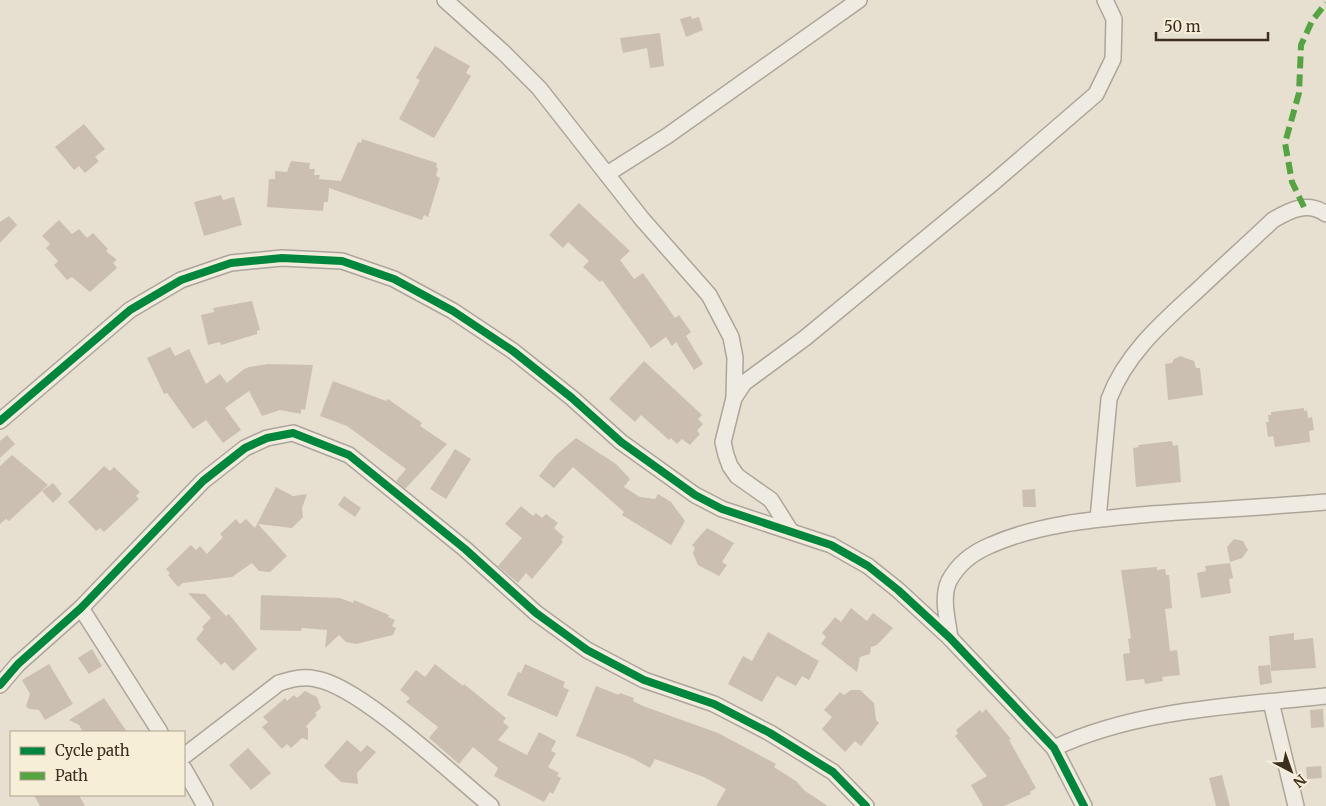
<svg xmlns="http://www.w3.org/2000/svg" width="1326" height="806" font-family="Merriweather,serif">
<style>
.building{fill:#cbbfb2}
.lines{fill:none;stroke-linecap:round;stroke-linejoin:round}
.minor-casing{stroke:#ada599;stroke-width:18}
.minor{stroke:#efebe3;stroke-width:15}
.quiet{stroke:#54a441;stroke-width:6;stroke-dasharray:12 6;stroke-linecap:butt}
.cycleway-casing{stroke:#f7eed8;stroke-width:11}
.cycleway{stroke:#00873e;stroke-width:8}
</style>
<rect width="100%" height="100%" fill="#e7e0d1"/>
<!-- building -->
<g class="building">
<polygon points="691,16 692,19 699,17 703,30 686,37 680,19"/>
<polygon points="660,33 664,66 650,68 647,48 623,53 620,38"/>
<polygon points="435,46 470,66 466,73 471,76 434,138 399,119 420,80 416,78"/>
<polygon points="84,124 105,149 95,157 99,161 85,173 79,166 74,170 55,147"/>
<polygon points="362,139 437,163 436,167 438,168 436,176 440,178 428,217 424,215 422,220 329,188 328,202 324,202 323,211 267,207 269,179 275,179 275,171 287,172 291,161 310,163 309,169 315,169 314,175 320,175 319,179 341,181 358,142 361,143"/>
<polygon points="221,195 223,200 234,197 242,225 204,236 194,202"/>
<polygon points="579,203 630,251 620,260 634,279 643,273 675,318 679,315 691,332 686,336 703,364 694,370 676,342 672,346 666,337 651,348 602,280 600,282 583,267 589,261 568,242 563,248 549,235"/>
<polygon points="9,216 17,225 0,243 0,222"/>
<polygon points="59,220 72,234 79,229 87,238 93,233 108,249 106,251 117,260 113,263 117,268 90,292 72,277 67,280 54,265 58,261 46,248 50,244 42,236"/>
<polygon points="252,301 260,330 257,331 257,334 221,345 220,342 208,345 201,315 214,312 213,308"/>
<polygon points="170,347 175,356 189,349 206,384 220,374 227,383 244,369 249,367 268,364 313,365 305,410 301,409 301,414 280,410 262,416 249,391 225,408 241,430 223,443 206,420 193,429 167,393 164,394 147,358"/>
<polygon points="1180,356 1194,361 1196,368 1200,368 1203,395 1168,400 1165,364 1172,363 1174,359"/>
<polygon points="644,361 702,415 698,419 703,424 697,431 700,434 690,445 682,439 677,444 671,438 669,440 641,415 635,422 609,399"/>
<polygon points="333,381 386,401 388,399 422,423 420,426 447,444 405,489 396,481 406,469 347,426 320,416"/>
<polygon points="1304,408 1304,411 1307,410 1308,418 1312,417 1314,430 1309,431 1310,442 1275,447 1273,436 1268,437 1266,422 1269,422 1268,415 1271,415 1271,412"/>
<polygon points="7,435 15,444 0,458 0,441"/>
<polygon points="576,438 616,464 630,479 624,487 640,497 655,499 658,494 671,502 685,521 671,545 622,515 624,512 573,467 554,488 539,476 555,456"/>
<polygon points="1172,441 1173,446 1178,445 1181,482 1136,487 1133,448 1139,447 1138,445"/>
<polygon points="455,449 471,459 446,499 430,489"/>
<polygon points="12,455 48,485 9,521 6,519 0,524 0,466"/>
<polygon points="104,466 110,471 114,467 140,492 136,496 139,499 104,532 100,528 96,531 68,502"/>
<polygon points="53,483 62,494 53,503 42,491"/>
<polygon points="276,487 293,496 307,494 302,508 303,517 292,528 258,524 287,556 270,572 259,571 252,563 232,577 183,583 178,587 168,575 170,573 166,569 191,545 196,550 200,546 207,554 223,537 220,534 236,519 240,524 246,519 255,528"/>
<polygon points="1035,489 1036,507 1023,507 1022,490"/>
<polygon points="344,496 361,508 355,517 338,505"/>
<polygon points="521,506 533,516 536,513 542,518 546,514 558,523 554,528 564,537 561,540 563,542 532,579 526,573 518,583 498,566 522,538 505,524"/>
<polygon points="707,528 734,543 722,562 727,565 719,576 698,565 693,553 695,548 692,545"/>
<polygon points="1234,539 1243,541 1248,550 1242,558 1230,562 1227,547"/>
<polygon points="1230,563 1233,578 1229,579 1231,593 1201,598 1197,573 1206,571 1205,566"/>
<polygon points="1157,567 1157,570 1165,569 1166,575 1169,575 1172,608 1165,609 1170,651 1177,650 1180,675 1162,677 1163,681 1145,684 1144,679 1126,681 1123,654 1130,653 1128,639 1131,638 1121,570"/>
<polygon points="188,593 205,594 226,616 229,614 257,649 233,671 225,662 221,665 196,639 204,629 202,627 211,618"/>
<polygon points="261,595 340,598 353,603 354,600 389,615 388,617 395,620 392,626 396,628 393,635 356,644 346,642 339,635 325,648 327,630 302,628 301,631 260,630"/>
<polygon points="851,608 867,621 873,613 893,628 877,645 871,647 870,654 860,657 857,672 821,644 826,637 822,633 835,617 841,622"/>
<polygon points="768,632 819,661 809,680 802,676 796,686 777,676 762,702 728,684 743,656 752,661"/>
<polygon points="1294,633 1294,640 1313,638 1316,668 1271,671 1269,636"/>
<polygon points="92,649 102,666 89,674 78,658"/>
<polygon points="49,664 73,704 45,720 39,710 29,709 26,706 30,694 22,680"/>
<polygon points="435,664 463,686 464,684 506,718 503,722 509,727 498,740 527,755 539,732 556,741 551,751 556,753 548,767 559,773 557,776 561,778 553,794 550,792 544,802 494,776 498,768 473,747 459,764 429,738 438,727 406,702 410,698 400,690 416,670 425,677"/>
<polygon points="525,664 565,682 563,687 569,690 557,717 507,695 518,672 521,673"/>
<polygon points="1270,665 1272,683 1260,685 1258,666"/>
<polygon points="596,686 619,695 620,693 634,698 633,701 643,706 718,733 776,764 774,767 796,781 805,791 828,806 716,806 726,789 704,777 655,759 650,768 632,758 576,736"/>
<polygon points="851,690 860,690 874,703 876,720 879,723 861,746 855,741 845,752 822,729 832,717 824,710 840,692 844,695"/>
<polygon points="305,691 317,697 321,708 315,713 317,715 306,726 308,729 308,740 302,738 291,748 287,744 282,749 262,727 268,722 263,717 285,698 287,701 294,695 297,698"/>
<polygon points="104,698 127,732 83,732 79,725 69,720"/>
<polygon points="986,709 1011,739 1009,740 1036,788 1030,792 1031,794 1004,806 983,806 971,785 987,776 955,736 958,733 956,730 980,710 982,713"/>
<polygon points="1323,709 1324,727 1311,728 1310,710"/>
<polygon points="347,740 361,752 367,745 376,752 357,773 358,784 341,782 324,766"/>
<polygon points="248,748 271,773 251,790 229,765"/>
<polygon points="1321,766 1322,778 1307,779 1306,767"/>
<polygon points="1222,775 1230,806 1216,806 1209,778"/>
<polygon points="34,795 79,795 85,806 40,806"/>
</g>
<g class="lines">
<defs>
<g id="minor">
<polyline points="445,0 504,53 539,88 642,219 709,295 731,337 735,358 734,398 723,442 726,455 730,466 737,476 771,500 790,530"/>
<polyline points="607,174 667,136 859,0"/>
<polyline points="734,398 744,383 805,338 994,182 1096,94 1113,59 1114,19 1105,0"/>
<polyline points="0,421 130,310 181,280 231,263 282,258 342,261 394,279 453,311 513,351 572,398 621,442 695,495 722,509 831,545 868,566 898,590 950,638 1054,748 1084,806"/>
<path d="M1098,519L1109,399C1126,353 1165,320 1200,288C1224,265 1249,243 1273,220C1290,210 1308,201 1326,214"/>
<polyline points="81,608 160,732"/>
<path d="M950,638C948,621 941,598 949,581C958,564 974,552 991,545C1041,523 1098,519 1151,514C1210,510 1268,507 1326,502"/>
<polyline points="0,685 18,664 81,608 203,481 245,448 267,438 293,433 349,455 465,549 536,613 587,650 644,680 714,704 770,733 833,772 866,806"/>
<polyline points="1271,702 1296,806"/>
<path d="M1054,748C1138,709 1234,706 1326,696"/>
<path d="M184,756L279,683C292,679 303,676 316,679C360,686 453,775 491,806"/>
<polyline points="184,769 205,806"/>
</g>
</defs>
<!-- minor casing -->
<use href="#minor" class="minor-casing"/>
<!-- minor -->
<use href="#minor" class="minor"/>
<!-- quiet -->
<polyline class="quiet" points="1304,207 1292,182 1285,143 1299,93 1301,45 1312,21 1326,3"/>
<defs>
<g id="cycleway">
<polyline points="0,421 130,310 181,280 231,263 282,258 342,261 394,279 453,311 513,351 572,398 621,442 695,495 722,509 831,545 868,566 898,590 950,638 1054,748 1084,806"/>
<polyline points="0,685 18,664 81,608 203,481 245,448 267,438 293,433 349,455 465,549 536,613 587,650 644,680 714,704 770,733 833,772 866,806"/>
</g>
</defs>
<!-- cycleway casing -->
<use href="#cycleway" class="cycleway-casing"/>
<!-- cycleway -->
<use href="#cycleway" class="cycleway"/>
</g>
<!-- legend -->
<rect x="10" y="731" width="175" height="65" fill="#f7eed8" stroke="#ada18e"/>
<rect x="20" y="747" width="25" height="8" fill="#00873e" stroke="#ada18e"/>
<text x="55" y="756" font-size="15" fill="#3d2e20">Cycle path</text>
<rect x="20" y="772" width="25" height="8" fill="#54a441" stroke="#ada18e"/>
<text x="55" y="781" font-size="15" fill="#3d2e20">Path</text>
<!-- north arrow -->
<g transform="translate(1291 771) rotate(139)" stroke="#f7eed8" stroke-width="4" paint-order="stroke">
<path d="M0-4L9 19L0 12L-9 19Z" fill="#3d2e20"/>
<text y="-8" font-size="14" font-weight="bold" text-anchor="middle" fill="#3d2e20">N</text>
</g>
<!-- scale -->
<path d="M1156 32v8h112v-8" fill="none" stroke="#3d2e20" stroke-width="2.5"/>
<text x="1164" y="32" font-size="15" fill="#3d2e20" stroke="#f7eed8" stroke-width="4" paint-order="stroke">50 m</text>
</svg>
